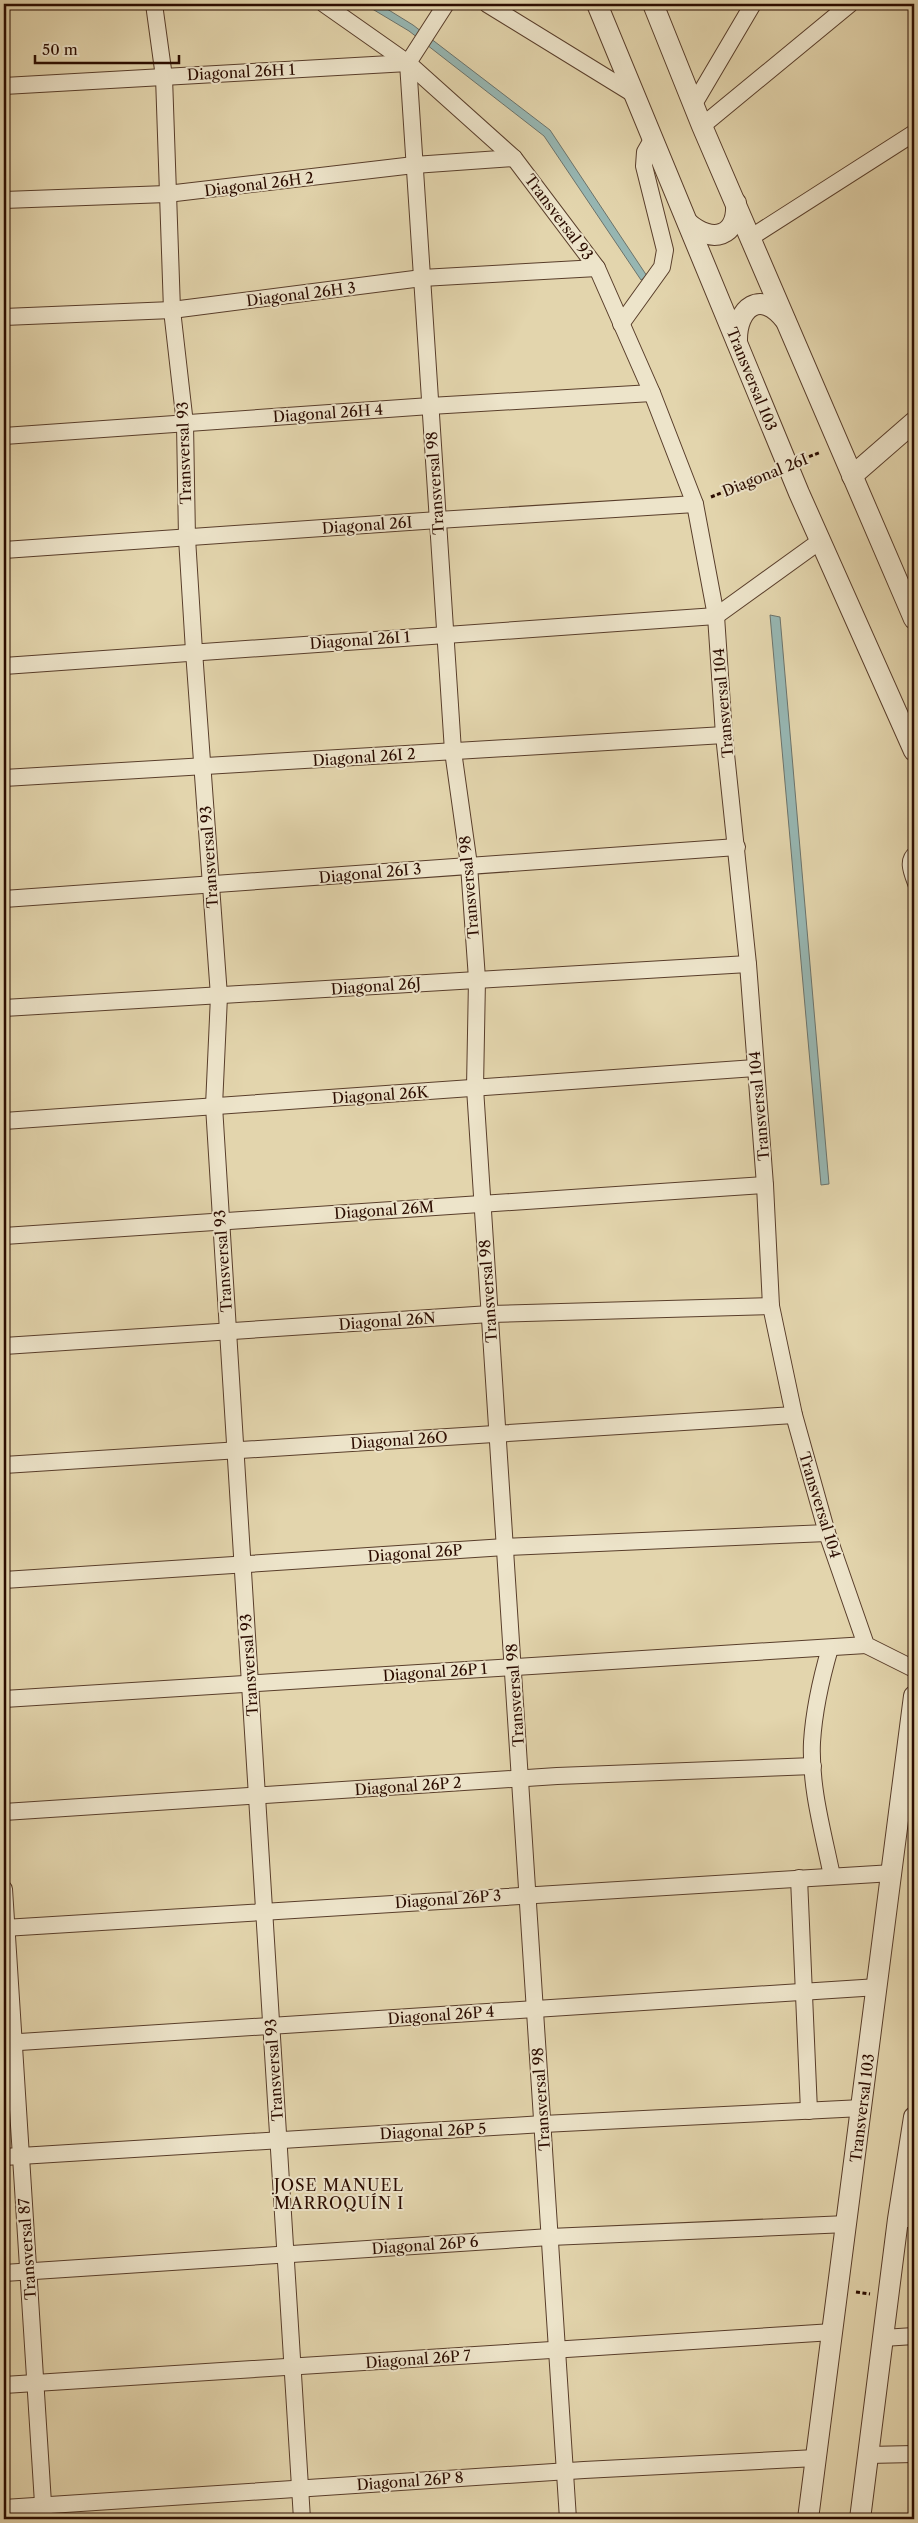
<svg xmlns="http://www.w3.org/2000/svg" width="918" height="2523" font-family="'Libre Caslon Text',serif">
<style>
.water{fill:#97b7b3;stroke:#6c736b}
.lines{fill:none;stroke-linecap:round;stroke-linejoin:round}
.service-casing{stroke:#593e2b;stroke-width:11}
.minor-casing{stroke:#593e2b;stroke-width:18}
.tertiary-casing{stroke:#593e2b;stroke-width:22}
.path{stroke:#2b0c00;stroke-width:3;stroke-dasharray:4 2.5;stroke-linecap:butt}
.service{stroke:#ede4ca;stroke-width:9}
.minor{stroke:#ede4ca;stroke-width:16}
.tertiary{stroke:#ede4ca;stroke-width:20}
.labels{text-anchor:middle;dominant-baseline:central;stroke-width:4;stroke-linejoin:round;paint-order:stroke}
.street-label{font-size:15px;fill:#2b0c00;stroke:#ede4ca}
.neighbourhood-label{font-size:16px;letter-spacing:1px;fill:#2b0c00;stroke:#ede4ca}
</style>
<rect width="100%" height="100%" fill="#e3d5ad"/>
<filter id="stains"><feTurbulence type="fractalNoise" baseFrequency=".004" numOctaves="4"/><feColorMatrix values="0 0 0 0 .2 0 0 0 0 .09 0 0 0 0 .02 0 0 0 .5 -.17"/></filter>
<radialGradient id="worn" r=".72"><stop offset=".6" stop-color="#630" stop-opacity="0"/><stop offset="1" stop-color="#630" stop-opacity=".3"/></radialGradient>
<!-- water -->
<g class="water">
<polygon points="364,4 379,4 413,25 550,130 647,276 641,280 544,136 409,31"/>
<polygon points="770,615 780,617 829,1184 821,1185"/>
</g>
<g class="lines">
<defs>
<path id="service" d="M914,851C901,860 910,876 914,888"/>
<g id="minor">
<polyline points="154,4 164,77 172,310 185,424 187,538 194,651 219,996 214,1106 302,2519"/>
<polyline points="324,4 408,63 514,158 597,268 652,393 695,504 716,616 724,735 748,964 765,1185 771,1306 794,1415 827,1533 866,1645 914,1669"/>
<polyline points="487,4 635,95"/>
<polyline points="408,63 453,751 469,865 477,979 475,1088 568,2519"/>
<polyline points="408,63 446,4"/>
<polyline points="4,86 408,63"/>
<polyline points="694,104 753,4"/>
<polyline points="702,126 850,4"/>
<polyline points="4,200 167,194 414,165 514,158"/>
<polyline points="750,238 914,133"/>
<polyline points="4,317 172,310 422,278 597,268"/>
<polyline points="621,324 662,267 665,250 644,166 645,152 653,138"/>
<polyline points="4,436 430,406 652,393"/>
<polyline points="4,550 438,520 695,504"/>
<polyline points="4,666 716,616 820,541"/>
<polyline points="4,778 724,735"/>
<path d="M4,899C248,884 492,863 737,847"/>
<polyline points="4,1008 748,964"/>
<polyline points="4,1121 755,1068"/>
<polyline points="4,1236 765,1185"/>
<polyline points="4,1346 490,1314 771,1306"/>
<polyline points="4,1465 794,1415"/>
<polyline points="4,1580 505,1547 827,1533"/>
<path d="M830,1648C821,1679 814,1710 812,1742C810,1787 823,1832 832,1876"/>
<polyline points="4,1699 866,1645"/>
<polyline points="4,1812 557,1776 813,1766"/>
<polyline points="799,1878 809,2111"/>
<polyline points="4,1889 44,2519"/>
<polyline points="4,1928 893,1873"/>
<polyline points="4,2043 878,1987"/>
<polyline points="4,2157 543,2124 862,2108"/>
<polyline points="898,2219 914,2219"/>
<polyline points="4,2273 550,2237 847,2224"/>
<polyline points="883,2338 914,2336"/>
<polyline points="4,2385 833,2332"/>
<polyline points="868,2455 914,2454"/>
<polyline points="4,2508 584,2470 816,2458"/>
</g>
<g id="tertiary">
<polyline points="597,4 799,493 914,751"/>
<polyline points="653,4 702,126 914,619"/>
<path d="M688,223C712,244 738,237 736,203"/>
<path d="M737,342C736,307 761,289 785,320"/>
<polyline points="852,476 914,422"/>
<polyline points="808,2519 914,1696"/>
<polyline points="860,2519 898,2219 914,2117"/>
</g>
</defs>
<!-- service casing -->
<use href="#service" class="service-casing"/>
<!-- minor casing -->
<use href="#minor" class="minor-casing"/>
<!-- tertiary casing -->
<use href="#tertiary" class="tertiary-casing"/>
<!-- path -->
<g class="path">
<polyline points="803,459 821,452"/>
<polyline points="711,497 770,473"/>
<polyline points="856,2292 870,2294"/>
</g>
<!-- service -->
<use href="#service" class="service"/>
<!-- minor -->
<use href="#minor" class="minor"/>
<!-- tertiary -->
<use href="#tertiary" class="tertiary"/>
</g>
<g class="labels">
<!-- street labels -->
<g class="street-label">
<text transform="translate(241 72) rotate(-3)">Diagonal 26H 1</text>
<text transform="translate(259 184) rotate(-7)">Diagonal 26H 2</text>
<text transform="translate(559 217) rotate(53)">Transversal 93</text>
<text transform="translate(301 294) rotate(-7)">Diagonal 26H 3</text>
<text transform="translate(752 379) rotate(68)">Transversal 103</text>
<text transform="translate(328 413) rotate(-4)">Diagonal 26H 4</text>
<text transform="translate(184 453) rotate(-92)">Transversal 93</text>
<text transform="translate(765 475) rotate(-22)">Diagonal 26I</text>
<text transform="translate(435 483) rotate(-94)">Transversal 98</text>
<text transform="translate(367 525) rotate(-4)">Diagonal 26I</text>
<text transform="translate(360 640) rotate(-4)">Diagonal 26I 1</text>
<text transform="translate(723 703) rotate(-95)">Transversal 104</text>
<text transform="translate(364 757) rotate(-4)">Diagonal 26I 2</text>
<text transform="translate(209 857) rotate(-94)">Transversal 93</text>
<text transform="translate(370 873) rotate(-5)">Diagonal 26I 3</text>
<text transform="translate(469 887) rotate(-95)">Transversal 98</text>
<text transform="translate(376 986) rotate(-4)">Diagonal 26J</text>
<text transform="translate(380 1095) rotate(-4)">Diagonal 26K</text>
<text transform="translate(759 1106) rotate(-95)">Transversal 104</text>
<text transform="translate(384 1210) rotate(-4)">Diagonal 26M</text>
<text transform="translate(223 1261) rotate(-94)">Transversal 93</text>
<text transform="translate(488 1291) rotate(-94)">Transversal 98</text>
<text transform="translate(387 1321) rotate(-4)">Diagonal 26N</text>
<text transform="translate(399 1440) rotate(-4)">Diagonal 26O</text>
<text transform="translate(820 1505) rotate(73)">Transversal 104</text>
<text transform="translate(415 1553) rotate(-4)">Diagonal 26P</text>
<text transform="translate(249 1665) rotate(-94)">Transversal 93</text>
<text transform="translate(435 1672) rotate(-4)">Diagonal 26P 1</text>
<text transform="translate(515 1695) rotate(-94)">Transversal 98</text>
<text transform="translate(408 1786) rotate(-4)">Diagonal 26P 2</text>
<text transform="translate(448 1899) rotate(-4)">Diagonal 26P 3</text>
<text transform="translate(441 2015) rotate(-4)">Diagonal 26P 4</text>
<text transform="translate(274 2070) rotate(-94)">Transversal 93</text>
<text transform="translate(541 2099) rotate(-94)">Transversal 98</text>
<text transform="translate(862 2108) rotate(-83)">Transversal 103</text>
<text transform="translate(433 2131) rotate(-3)">Diagonal 26P 5</text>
<text transform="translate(425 2245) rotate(-4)">Diagonal 26P 6</text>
<text transform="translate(27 2249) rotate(-94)">Transversal 87</text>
<text transform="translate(418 2359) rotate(-4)">Diagonal 26P 7</text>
<text transform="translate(410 2481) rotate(-4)">Diagonal 26P 8</text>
</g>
<!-- neighbourhood labels -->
<g class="neighbourhood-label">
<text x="339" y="2185">JOSE MANUEL<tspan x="339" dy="18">MARROQUÍN I</tspan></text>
</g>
</g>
<!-- margin -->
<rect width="918" height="2523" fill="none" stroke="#e3d5ad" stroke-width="20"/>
<rect x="5" y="5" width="908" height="2513" fill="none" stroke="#2b0c00" stroke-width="2.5"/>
<rect x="10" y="10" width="898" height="2503" fill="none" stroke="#2b0c00"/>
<!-- scale -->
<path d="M35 55v8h144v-8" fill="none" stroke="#2b0c00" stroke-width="2.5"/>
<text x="42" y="55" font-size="15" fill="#2b0c00" stroke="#ede4ca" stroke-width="4" paint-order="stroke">50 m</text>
<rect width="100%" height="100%" filter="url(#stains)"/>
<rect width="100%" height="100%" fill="url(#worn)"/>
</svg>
